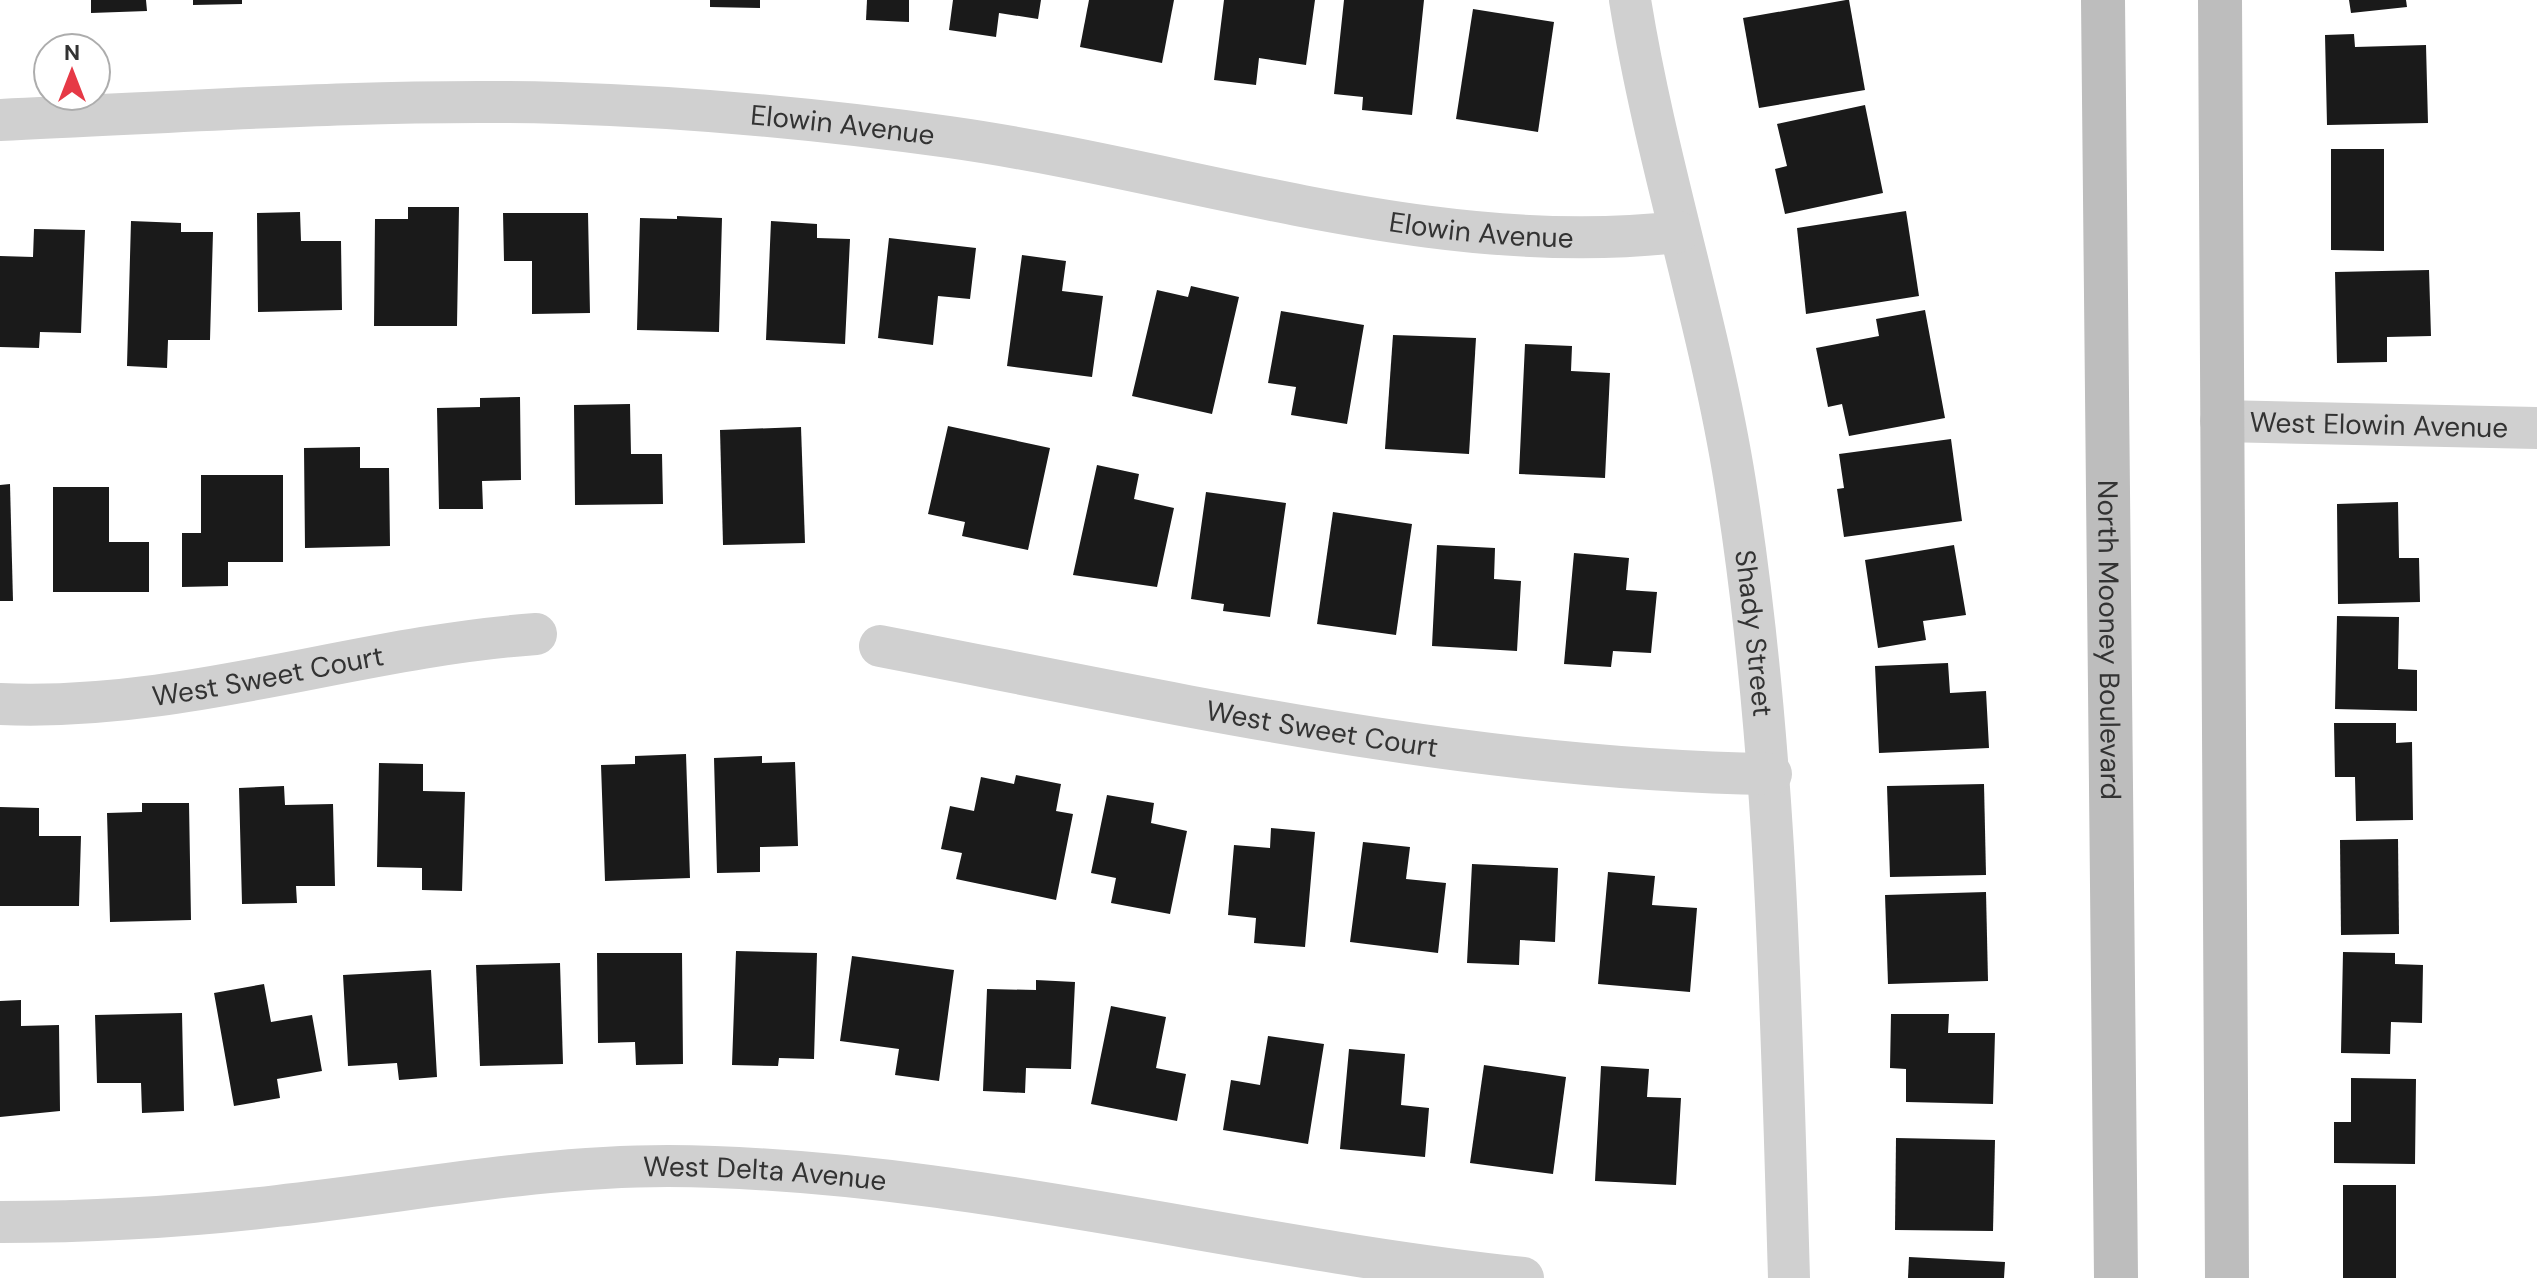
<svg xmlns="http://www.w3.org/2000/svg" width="2537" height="1278" font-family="'DM Sans',sans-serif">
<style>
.building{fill:#1a1a1a}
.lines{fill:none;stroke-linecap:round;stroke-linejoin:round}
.street{stroke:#d0d0d0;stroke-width:42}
.secondary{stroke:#bdbdbd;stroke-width:44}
.labels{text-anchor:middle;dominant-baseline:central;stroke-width:8;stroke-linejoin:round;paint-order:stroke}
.street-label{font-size:28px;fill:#333;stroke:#fff}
</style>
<rect width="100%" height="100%" fill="#fff"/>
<!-- building -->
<g class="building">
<polygon points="91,0 146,0 147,11 91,13"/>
<polygon points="193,0 242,0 242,4 193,5"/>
<polygon points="710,0 760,0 760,8 710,7"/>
<polygon points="867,0 909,0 909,22 866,20"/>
<polygon points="953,0 1041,0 1038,19 999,13 996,37 949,30"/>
<polygon points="1089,0 1174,0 1162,63 1080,47"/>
<polygon points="1224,0 1315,0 1306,65 1259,58 1256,85 1214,80"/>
<polygon points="1344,0 1424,0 1412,115 1362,110 1363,97 1334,94"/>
<polygon points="1846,0 1849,0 1865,90 1759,108 1743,18"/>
<polygon points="2349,0 2406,0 2407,7 2351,13"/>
<polygon points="1473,9 1554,22 1538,132 1456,119"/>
<polygon points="2354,34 2355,47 2426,45 2428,123 2327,125 2325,35"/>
<polygon points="1865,105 1883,193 1785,214 1775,169 1787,166 1777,124"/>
<polygon points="2331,149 2384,149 2384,251 2331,250"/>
<polygon points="408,207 459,207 457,326 374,326 375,219 408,219"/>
<polygon points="1906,211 1919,296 1806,314 1797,228"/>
<polygon points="300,212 301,241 341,241 342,310 258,312 257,213"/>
<polygon points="503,213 588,213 590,313 532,314 532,261 504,261"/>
<polygon points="677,216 722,218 719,332 637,330 640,218 677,219"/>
<polygon points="131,221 181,223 181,232 213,232 210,340 168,340 167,368 127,366"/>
<polygon points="771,221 817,224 817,238 850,239 845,344 766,340"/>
<polygon points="34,229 85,230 81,333 40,332 39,348 0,347 0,256 33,257"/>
<polygon points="889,238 976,248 970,299 938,296 933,345 878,338"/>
<polygon points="1022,255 1066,261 1062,291 1103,296 1092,377 1007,366"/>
<polygon points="2429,270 2431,336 2387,337 2387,362 2337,363 2335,272"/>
<polygon points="1191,286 1239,297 1212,414 1132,396 1157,290 1188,297"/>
<polygon points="1925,310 1945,418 1849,436 1842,404 1828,407 1816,348 1879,336 1876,319"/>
<polygon points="1281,311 1364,325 1347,424 1291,415 1296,387 1268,383"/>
<polygon points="1393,335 1476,338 1469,454 1385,449"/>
<polygon points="1525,344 1572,346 1571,371 1610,373 1605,478 1519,474"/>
<polygon points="520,397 521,480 482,481 483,509 439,509 437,408 480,407 480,398"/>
<polygon points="630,404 631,454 662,454 663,504 575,505 574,405"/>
<polygon points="948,426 1050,448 1028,550 962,536 965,522 928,514"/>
<polygon points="801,427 805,543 723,545 720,430"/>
<polygon points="1951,439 1962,521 1844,537 1837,489 1844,488 1839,454"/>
<polygon points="360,447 360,468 389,468 390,546 305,548 304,448"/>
<polygon points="1097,465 1139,474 1134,499 1174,508 1157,587 1073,575"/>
<polygon points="201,475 283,475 283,562 228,562 228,586 182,587 182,533 201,533"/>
<polygon points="10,484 13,601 0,601 0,485"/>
<polygon points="53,487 109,487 109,542 149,542 149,592 53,592"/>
<polygon points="1206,492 1286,503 1270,617 1223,611 1224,604 1191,599"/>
<polygon points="2398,502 2399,558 2419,558 2420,602 2338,604 2337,504"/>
<polygon points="1333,512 1412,524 1396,635 1317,624"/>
<polygon points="1437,545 1495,548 1494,579 1521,581 1517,651 1432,646"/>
<polygon points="1954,545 1966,615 1923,621 1926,640 1878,648 1865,560"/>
<polygon points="1574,553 1629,558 1626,590 1657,592 1651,653 1613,651 1611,667 1564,664"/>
<polygon points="2337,616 2399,617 2398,669 2417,670 2417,711 2335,709"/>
<polygon points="1948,663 1950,693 1986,691 1989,748 1879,753 1875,666"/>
<polygon points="2334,723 2396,723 2396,743 2412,742 2413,820 2356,821 2355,777 2335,777"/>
<polygon points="686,754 690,878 605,881 601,765 635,764 635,756"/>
<polygon points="762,756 762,763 795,762 798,846 760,847 760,872 717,873 714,758"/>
<polygon points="379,763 423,764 423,791 465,792 462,891 422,890 422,868 377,867"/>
<polygon points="1016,775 1061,784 1056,811 1073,814 1056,900 956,879 962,853 941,849 950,806 974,811 981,777 1014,784"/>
<polygon points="1984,784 1986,875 1890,877 1887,786"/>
<polygon points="284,786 285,805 333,804 335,886 296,886 297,903 242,904 239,788"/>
<polygon points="1107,795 1154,803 1151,823 1187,831 1170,914 1111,903 1116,878 1091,873"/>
<polygon points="142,803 189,803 191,920 110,922 107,813 142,812"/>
<polygon points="0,807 39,808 39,836 81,836 79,906 0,906"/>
<polygon points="1271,828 1315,832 1305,947 1254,943 1256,918 1228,915 1234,845 1270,848"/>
<polygon points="2398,839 2399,934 2341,935 2340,840"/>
<polygon points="1363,842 1410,847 1406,879 1446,883 1438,953 1350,942"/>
<polygon points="1472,864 1558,868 1555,942 1520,940 1519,965 1467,963"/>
<polygon points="1608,872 1655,876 1652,905 1697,908 1690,992 1598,984"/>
<polygon points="1986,892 1988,981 1888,984 1885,895"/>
<polygon points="736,951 817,953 814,1059 779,1058 778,1066 732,1065"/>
<polygon points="2343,952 2395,953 2395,964 2423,965 2422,1023 2391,1022 2390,1054 2341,1053"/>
<polygon points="597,953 682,953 683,1064 636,1065 635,1042 598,1043"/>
<polygon points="852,956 954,970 939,1081 895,1075 899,1049 840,1041"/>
<polygon points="560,963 563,1064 480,1066 476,965"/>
<polygon points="431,970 437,1077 399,1080 397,1063 348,1066 343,975"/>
<polygon points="1036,980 1075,982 1071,1069 1026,1068 1025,1093 983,1091 987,989 1036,990"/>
<polygon points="264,984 271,1022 312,1015 322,1071 277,1079 280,1098 234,1106 214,993"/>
<polygon points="21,1000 21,1026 59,1025 60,1111 0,1117 0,1001"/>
<polygon points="1111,1006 1166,1017 1156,1068 1186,1074 1177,1121 1091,1104"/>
<polygon points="182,1013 184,1111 142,1113 141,1083 97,1083 95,1015"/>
<polygon points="1891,1014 1949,1014 1948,1033 1995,1033 1993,1104 1906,1102 1906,1069 1890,1068"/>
<polygon points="1268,1036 1324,1044 1308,1144 1223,1130 1231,1080 1260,1085"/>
<polygon points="1349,1049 1405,1054 1401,1105 1429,1108 1425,1157 1340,1149"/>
<polygon points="1484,1065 1566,1077 1553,1174 1470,1163"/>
<polygon points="1601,1066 1649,1069 1647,1097 1681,1098 1676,1185 1595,1181"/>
<polygon points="2351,1078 2416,1079 2415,1164 2334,1163 2334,1122 2351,1122"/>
<polygon points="1896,1138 1995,1140 1993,1231 1895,1230"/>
<rect x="2343" y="1185" width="53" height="93"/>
<polygon points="1909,1257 2005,1262 2004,1278 1908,1278"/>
</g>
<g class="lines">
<!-- street -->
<g class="street">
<path id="s1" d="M1630,0C1656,162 1709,320 1735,482C1777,746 1781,1011 1789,1278"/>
<path id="s2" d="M0,120C186,112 373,98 560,103C690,107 820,119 949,137C1190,171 1432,260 1678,232"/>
<path id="s3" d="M2221,421L2537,428"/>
<path id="s4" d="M880,646C1174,703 1470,770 1771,774"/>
<path id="s5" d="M0,704C182,712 355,647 536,634"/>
<path id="s6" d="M0,1222C93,1222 184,1217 277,1206C407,1192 536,1166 668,1166C956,1168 1238,1248 1523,1278"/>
</g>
<!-- secondary -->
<g class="secondary">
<path id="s7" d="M2103,0L2116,1278"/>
<polyline points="2220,0 2227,1278"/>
</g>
</g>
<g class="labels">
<!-- street labels -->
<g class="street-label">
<text stroke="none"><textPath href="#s2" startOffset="844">Elowin Avenue</textPath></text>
<text stroke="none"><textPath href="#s2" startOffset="1492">Elowin Avenue</textPath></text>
<text stroke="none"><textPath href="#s3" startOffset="158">West Elowin Avenue</textPath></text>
<text stroke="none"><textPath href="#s1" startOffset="646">Shady Street</textPath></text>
<text stroke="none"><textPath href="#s7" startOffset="640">North Mooney Boulevard</textPath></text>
<text stroke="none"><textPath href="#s5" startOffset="270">West Sweet Court</textPath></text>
<text stroke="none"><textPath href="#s4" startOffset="450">West Sweet Court</textPath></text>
<text stroke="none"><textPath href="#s6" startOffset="768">West Delta Avenue</textPath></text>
</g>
</g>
<!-- north arrow -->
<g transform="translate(72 72)"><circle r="38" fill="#ffffff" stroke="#adadad" stroke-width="2"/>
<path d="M0-6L14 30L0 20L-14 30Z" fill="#e63946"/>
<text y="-12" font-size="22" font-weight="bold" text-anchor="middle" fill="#333333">N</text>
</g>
</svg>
